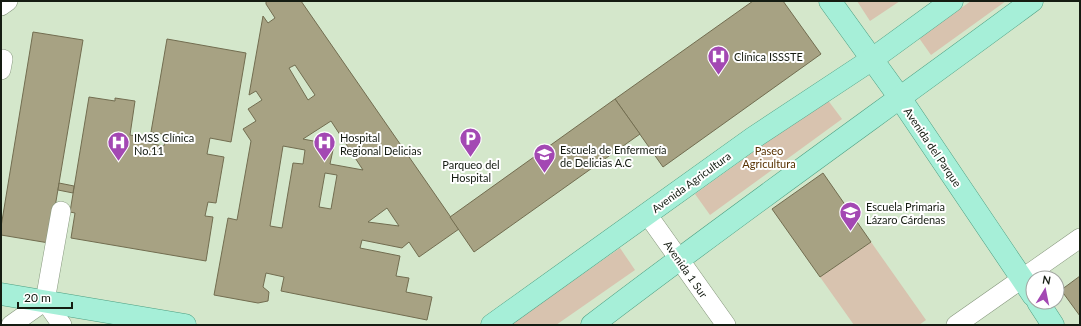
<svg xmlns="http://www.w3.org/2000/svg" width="1081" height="326" font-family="Lato,sans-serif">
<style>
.green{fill:#d8c3af}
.building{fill:#a7a283;stroke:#726d50;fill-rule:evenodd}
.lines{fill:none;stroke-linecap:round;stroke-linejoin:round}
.minor-casing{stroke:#86977d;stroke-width:20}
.major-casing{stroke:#4d9f82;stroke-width:23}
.minor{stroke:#fff;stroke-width:19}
.major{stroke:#a6efd8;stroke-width:22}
.labels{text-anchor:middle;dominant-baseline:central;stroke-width:4;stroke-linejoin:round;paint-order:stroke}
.poi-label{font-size:11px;fill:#151c12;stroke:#fff;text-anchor:start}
.street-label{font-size:11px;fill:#151c12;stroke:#fff}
.park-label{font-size:11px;fill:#573100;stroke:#fff}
</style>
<rect width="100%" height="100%" fill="#d4e7cb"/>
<!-- green -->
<g class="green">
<polygon points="857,1 900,1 870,21"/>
<polygon points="971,1 1006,1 931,55 919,38"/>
<polygon points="827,99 842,119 710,215 695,194"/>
<polygon points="871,242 926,320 919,325 854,325 820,277"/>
<polygon points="620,248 635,270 556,325 510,325"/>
</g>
<!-- building -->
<g class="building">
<path d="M266,1H301L459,229L419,257L409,242L402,248L362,240L360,248L400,256L396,276L409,278L406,292L432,297L427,320L281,291L284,277L266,273L263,287L269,292L268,301L258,303L214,295L228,218L237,220L251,141L243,129L256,121L248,109L262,100L256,91L249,95L263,16L268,23L275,18L266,4ZM295,65L315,95L308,100L289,68ZM331,121L363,170L330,164L334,145L303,139ZM283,146L305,150L303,164L293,163L282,228L270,226ZM325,173L337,175L331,209L319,207ZM387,208L399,226L368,222Z"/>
<polygon points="753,1 783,1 821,54 663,167 615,99"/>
<polygon points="33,32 83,40 49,243 1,235 1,227"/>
<polygon points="167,39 246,53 231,142 210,138 207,154 224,157 216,203 208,202 205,216 213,217 206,261 71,238 75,213 70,212 89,97 115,101 115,98 135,101 130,135 147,138 147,143 164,146 166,135 151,132"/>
<polygon points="615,99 640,134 474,252 450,217"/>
<polygon points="823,173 871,242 820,277 772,209"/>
<polygon points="59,183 74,186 73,193 58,190"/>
<polygon points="1080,276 1080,316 1061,290"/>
</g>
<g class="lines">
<defs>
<g id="minor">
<polyline points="1,6 8,1"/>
<polyline points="1,70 3,59"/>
<polyline points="647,214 726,325"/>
<polyline points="45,301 61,211"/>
<polyline points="45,301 62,325"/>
<polyline points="11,325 45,301"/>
<polyline points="956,325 1080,238"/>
</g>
<g id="major">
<polyline points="830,1 900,98 1033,295"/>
<polyline points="1,294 185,325"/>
<polyline points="1038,302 1053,325"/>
<polyline points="492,325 753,138 871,60 952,1"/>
<path d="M592,325C737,214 886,109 1032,1"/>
</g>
</defs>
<!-- minor casing -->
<use href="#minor" class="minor-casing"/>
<!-- major casing -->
<use href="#major" class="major-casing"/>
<!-- minor -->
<use href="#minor" class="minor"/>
<!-- major -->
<use href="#major" class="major"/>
</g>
<!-- icons -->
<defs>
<symbol id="hospital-pin" viewBox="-11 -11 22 30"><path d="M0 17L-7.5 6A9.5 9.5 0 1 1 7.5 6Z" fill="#a348b3" stroke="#fff"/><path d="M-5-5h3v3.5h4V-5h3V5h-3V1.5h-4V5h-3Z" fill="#fff"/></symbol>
<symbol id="parking-pin" viewBox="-11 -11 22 30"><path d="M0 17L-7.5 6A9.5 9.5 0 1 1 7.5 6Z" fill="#a348b3" stroke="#fff"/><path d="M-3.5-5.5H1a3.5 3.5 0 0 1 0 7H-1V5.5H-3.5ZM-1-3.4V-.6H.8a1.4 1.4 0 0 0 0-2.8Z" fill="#fff"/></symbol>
<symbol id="university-pin" viewBox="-11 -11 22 30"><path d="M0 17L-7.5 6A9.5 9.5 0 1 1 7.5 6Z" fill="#a348b3" stroke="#fff"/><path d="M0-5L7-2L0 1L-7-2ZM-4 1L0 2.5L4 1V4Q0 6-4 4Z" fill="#fff"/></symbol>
<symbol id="school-pin" viewBox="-11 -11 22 30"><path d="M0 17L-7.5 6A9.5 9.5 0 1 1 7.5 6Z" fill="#a348b3" stroke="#fff"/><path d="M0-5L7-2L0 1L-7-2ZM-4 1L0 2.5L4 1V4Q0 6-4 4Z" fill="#fff"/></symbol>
</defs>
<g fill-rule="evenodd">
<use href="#hospital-pin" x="706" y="44" width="25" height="34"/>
<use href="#parking-pin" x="458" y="126" width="25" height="34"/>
<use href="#hospital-pin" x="106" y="130" width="25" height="34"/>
<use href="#hospital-pin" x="312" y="130" width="25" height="34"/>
<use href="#university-pin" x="532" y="142" width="25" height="34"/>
<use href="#school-pin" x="838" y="200" width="25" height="34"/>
</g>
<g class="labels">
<!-- poi labels -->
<g class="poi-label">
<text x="734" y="56">Clínica ISSSTE</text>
<text x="134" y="137">IMSS Clínica<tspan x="134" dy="13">No.11</tspan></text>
<text x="340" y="137">Hospital<tspan x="340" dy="13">Regional Delicias</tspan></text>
<text x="560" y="149">Escuela de Enfermería<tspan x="560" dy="13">de Delicias A.C</tspan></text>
<text x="471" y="164" text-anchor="middle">Parqueo del<tspan x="471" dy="13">Hospital</tspan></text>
<text x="866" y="206">Escuela Primaria<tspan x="866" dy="13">Lázaro Cárdenas</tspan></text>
</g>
<!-- street labels -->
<g class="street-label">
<text transform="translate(933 147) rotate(56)">Avenida del Parque</text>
<text transform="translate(691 182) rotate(-36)">Avenida Agricultura</text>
<text transform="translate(686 269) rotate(55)">Avenida 1 Sur</text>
</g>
<!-- park labels -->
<g class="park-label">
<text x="769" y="150">Paseo<tspan x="769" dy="13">Agricultura</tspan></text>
</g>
</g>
<!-- border -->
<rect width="1081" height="326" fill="none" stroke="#151c12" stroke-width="4"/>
<!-- north arrow -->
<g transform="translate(1045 290) rotate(10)"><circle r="19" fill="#ffffff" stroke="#a1a4a0"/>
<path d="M0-3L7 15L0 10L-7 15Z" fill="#a348b3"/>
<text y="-6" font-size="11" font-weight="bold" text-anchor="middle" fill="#151c12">N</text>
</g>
<!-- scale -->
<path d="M18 302v6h54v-6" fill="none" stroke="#151c12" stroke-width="2"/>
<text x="24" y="302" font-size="12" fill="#151c12" stroke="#ffffff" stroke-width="3" paint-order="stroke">20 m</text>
</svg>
